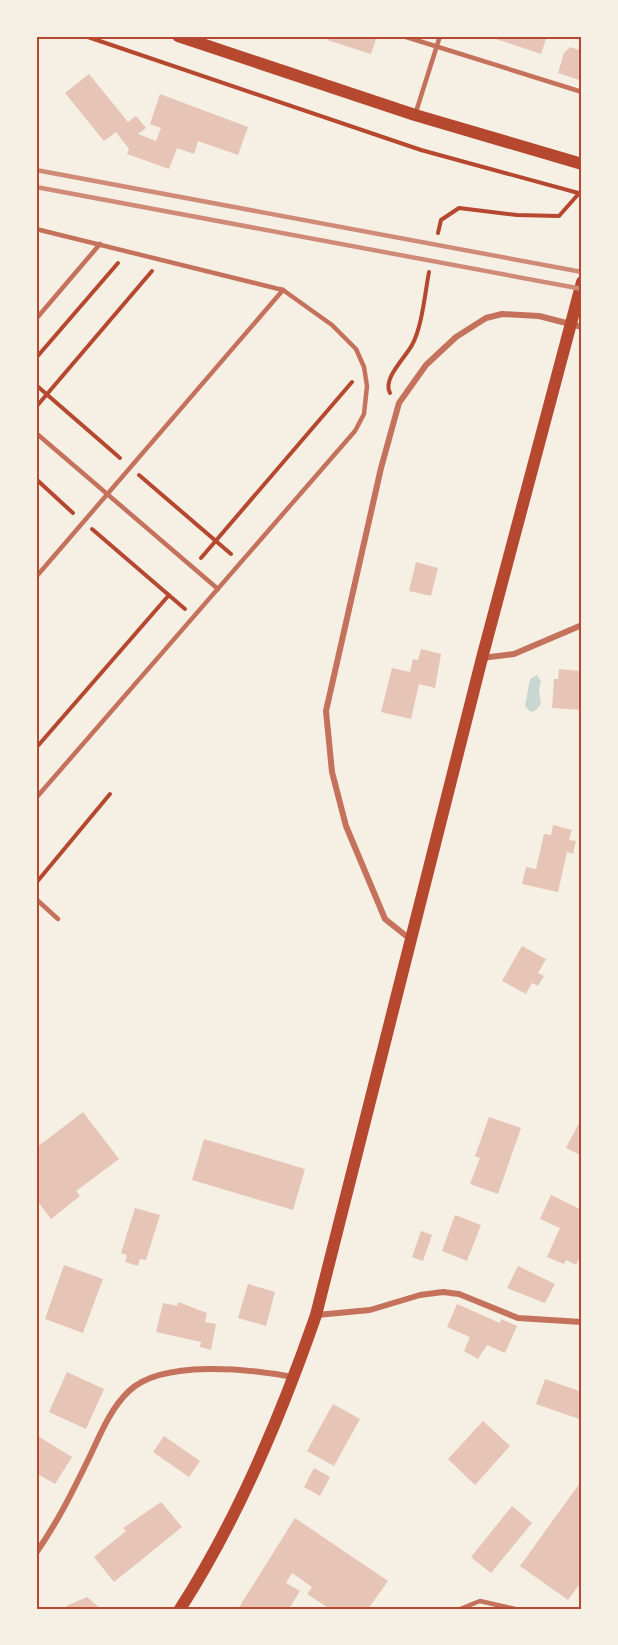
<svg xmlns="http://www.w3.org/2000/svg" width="618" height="1645" font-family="'Archivo Narrow',sans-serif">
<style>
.water{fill:#c9d6d2}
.building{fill:#e6c5b7}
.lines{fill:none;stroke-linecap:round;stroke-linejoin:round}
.path{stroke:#b5482f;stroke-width:4}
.service{stroke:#c5725c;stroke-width:4.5}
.minor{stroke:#c5725c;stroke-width:6}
.secondary{stroke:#b5482f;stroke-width:12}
.rail{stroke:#cf8b77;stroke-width:4.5}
.neatline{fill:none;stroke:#b5482f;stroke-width:2}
</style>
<rect width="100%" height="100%" fill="#f6efe4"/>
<!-- water -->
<polygon class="water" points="537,675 541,681 539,690 541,704 536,710 531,712 525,706 530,679"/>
<!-- building -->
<g class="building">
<polygon points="329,36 377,36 371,54 327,40"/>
<polygon points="487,36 547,36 541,54"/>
<polygon points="570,47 582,51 582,81 558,73 564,53"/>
<polygon points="89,74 128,122 136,116 146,128 138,134 156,141 161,128 150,124 160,94 248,127 238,155 198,141 194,154 177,148 169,169 127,154 129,149 116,132 104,141 65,93"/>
<polygon points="416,562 438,568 431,596 409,591"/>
<polygon points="421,649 441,654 435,688 419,684 411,719 381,712 392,668 410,672 413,659 418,660"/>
<polygon points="559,669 582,671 582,710 552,708 554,679 558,679"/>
<polygon points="553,825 572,830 569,840 576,841 573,854 567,852 558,892 522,884 526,867 536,869 544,834 551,835"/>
<polygon points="522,946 546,959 538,973 544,976 538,986 532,983 526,994 502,981"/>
<polygon points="83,1112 119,1159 76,1191 80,1196 51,1219 36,1199 36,1148"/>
<polygon points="489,1117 521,1128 498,1194 470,1184 480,1158 475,1156"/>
<polygon points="582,1117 582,1156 566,1148"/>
<polygon points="204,1139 305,1169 293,1210 192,1180"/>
<polygon points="551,1195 582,1210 582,1252 576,1265 566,1260 564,1264 547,1257 560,1228 540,1219"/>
<polygon points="135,1208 160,1215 146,1260 140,1259 138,1266 125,1262 127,1255 121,1253"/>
<polygon points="455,1215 481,1225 467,1261 442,1251"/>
<polygon points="421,1231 432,1235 423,1261 412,1257"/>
<polygon points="64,1265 103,1279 83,1333 45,1319"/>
<polygon points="518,1266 555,1284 545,1303 507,1288"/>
<polygon points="248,1284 275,1292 266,1326 238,1318"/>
<polygon points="178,1302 207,1313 205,1322 216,1324 211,1350 200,1347 201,1342 156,1332 163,1303 177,1306"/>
<polygon points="457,1304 500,1323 501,1319 517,1326 505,1353 487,1345 478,1359 464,1351 470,1337 447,1327"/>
<polygon points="67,1372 104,1389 86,1429 49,1412"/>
<polygon points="545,1379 582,1392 582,1420 536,1404"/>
<polygon points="333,1404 360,1419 334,1466 307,1451"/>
<polygon points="483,1421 510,1446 475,1485 448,1459"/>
<polygon points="36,1435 72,1457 55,1484 36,1473"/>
<polygon points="164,1436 200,1461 189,1477 153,1452"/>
<polygon points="314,1468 330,1477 320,1496 304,1487"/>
<polygon points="582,1480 582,1559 580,1562 582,1581 568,1600 520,1566"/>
<polygon points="161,1502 182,1527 114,1582 94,1557 126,1531 123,1528"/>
<polygon points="512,1506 532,1523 491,1573 471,1557"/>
<polygon points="295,1518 388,1581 368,1609 330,1609 307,1594 312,1587 292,1573 286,1583 300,1591 289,1609 238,1609"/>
<polygon points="87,1597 101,1609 69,1609 66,1606"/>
</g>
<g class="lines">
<!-- path -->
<g class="path">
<polyline points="85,36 421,150 582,194"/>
<polyline points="438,233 441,220 459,208 517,215 559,216 582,190"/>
<polyline points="36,358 118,263"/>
<polyline points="36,385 120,458"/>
<path d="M390,393C382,379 405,358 412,345C422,327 425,293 429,272"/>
<polyline points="36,407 152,271"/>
<polyline points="139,475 231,554"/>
<polyline points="36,479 73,513"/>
<polyline points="92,529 185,609"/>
<polyline points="201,558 352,382"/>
<polyline points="36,748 169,595"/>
<polyline points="36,883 110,794"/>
</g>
<!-- service -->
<g class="service">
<polyline points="403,36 582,92"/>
<polyline points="415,115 440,36"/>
<polyline points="36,229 283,290 332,325 356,349 364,367 367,386 364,414 355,431 36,798"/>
<polyline points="36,319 100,244"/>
<polyline points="36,433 218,589"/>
<polyline points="36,577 283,290"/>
<polyline points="36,899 58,919"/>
<polyline points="460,1609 480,1601 515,1609"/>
</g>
<!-- minor -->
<g class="minor">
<polyline points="482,658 514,654 582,625"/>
<polyline points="410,939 385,919 346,826 332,772 326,711 381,468 399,403 426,365 456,337 486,318 502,314 539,316 582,327"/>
<polyline points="317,1315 370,1310 420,1295 443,1292 459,1294 518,1318 582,1322"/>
<path d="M36,1553C57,1523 73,1491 89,1458C100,1435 110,1409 129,1391C162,1359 251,1369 293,1377"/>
</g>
<!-- secondary -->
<g class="secondary">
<polyline points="178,36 415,115 582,164"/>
<path d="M180,1609C238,1519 281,1416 316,1315L482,658L582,282"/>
</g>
<!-- rail -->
<g class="rail">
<polyline points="36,170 582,272"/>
<polyline points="36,187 582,289"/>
</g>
</g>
<!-- border -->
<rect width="618" height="1645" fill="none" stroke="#f6efe4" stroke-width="75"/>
<rect x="38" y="38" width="542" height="1570" class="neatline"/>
</svg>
